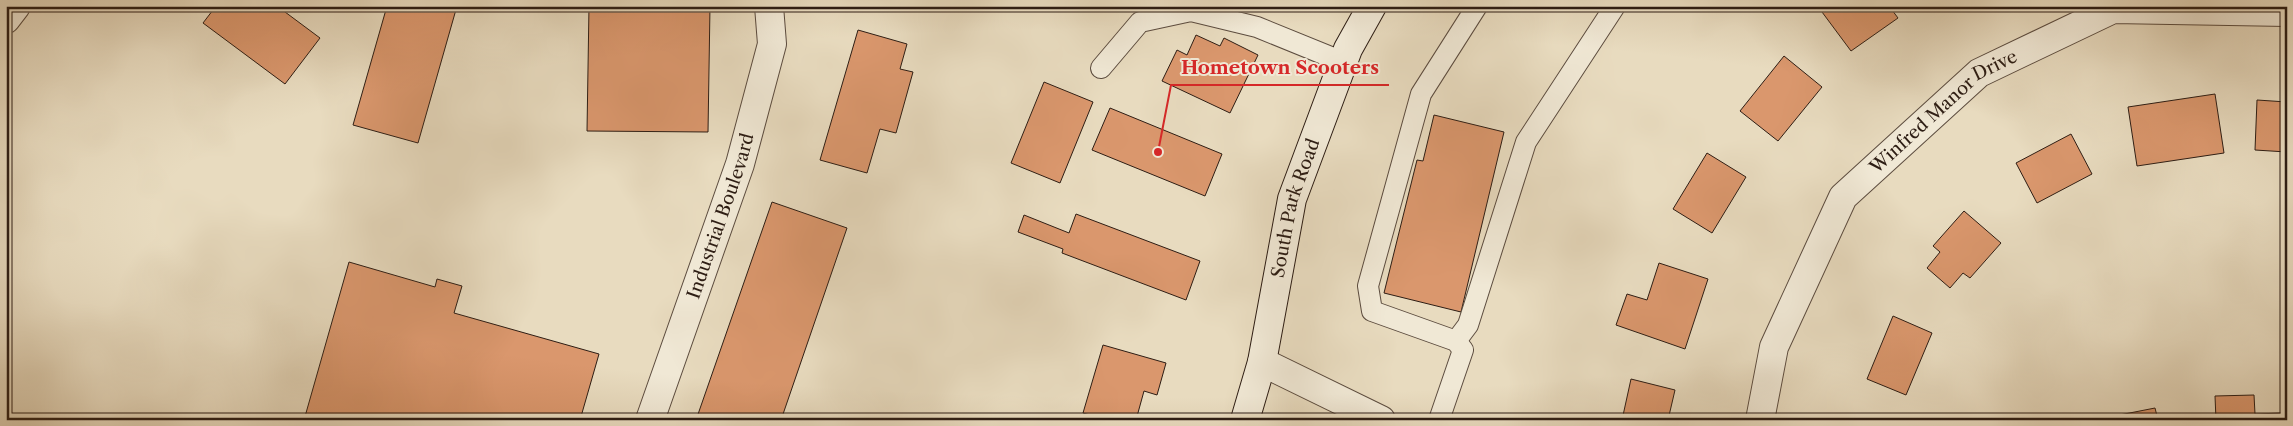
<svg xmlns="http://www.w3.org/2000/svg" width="2293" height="426" font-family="'Libre Caslon Text',serif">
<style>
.building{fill:#da976d;stroke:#2d1d14}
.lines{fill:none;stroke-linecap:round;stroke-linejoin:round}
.lane-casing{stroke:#5c4c3f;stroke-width:22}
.street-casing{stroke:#5c4c3f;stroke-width:30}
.secondary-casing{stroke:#2d1d14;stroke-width:30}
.lane{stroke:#f0e8d5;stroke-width:20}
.street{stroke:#f0e8d5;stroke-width:28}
.secondary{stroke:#f0e8d5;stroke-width:28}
.labels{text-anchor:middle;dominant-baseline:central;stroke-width:4;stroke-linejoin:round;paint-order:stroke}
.street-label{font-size:18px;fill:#2d1d14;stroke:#f0e8d5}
.leader{fill:none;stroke:#d62828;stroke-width:2}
.callout-dot{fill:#d62828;stroke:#f0e8d5;stroke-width:2}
.callout-label{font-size:19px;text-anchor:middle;font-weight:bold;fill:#d62828;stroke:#f0e8d5;stroke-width:4;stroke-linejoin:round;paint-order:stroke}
</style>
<rect width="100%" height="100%" fill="#e8dbbf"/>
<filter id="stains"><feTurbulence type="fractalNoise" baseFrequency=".004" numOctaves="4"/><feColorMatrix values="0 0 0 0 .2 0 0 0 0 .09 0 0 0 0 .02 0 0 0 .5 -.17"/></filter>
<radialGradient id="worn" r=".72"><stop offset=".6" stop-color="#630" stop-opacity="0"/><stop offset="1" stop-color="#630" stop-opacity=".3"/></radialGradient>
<!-- building -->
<g class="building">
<polygon points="216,6 277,6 320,38 285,84 203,23"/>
<polygon points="387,6 457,6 418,143 353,125"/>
<polygon points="589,6 710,6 708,132 587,131"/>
<polygon points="1830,6 1889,6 1898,18 1851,51 1822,12"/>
<polygon points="858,30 907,44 900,69 913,72 896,133 880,129 867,173 820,160"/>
<polygon points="1196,35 1220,46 1224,38 1258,55 1230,113 1162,81 1177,50 1187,55"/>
<polygon points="1784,56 1822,87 1778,141 1740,111"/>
<polygon points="1044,82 1093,102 1060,183 1011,163"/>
<polygon points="2215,94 2224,153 2137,166 2128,107"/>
<polygon points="2257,100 2287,102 2287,152 2255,150"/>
<polygon points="1110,108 1222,154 1205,196 1092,150"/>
<polygon points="1434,115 1504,132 1461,312 1384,293 1417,160 1423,161"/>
<polygon points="2071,134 2092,174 2037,203 2016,163"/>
<polygon points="1707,153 1746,177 1712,233 1673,209"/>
<polygon points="772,202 847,228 781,420 696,420"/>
<polygon points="1964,211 2001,243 1970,278 1963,273 1950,288 1927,268 1940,252 1933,246"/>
<polygon points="1076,214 1200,261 1186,300 1062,253 1063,249 1018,232 1024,215 1069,233"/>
<polygon points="349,262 435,287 437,279 462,286 454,313 599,354 580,420 304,420"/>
<polygon points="1659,263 1708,279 1685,349 1616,325 1627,294 1647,300"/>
<polygon points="1893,316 1932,333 1906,395 1867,379"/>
<polygon points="1103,345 1166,363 1157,395 1144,391 1136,420 1107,420 1083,413"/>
<polygon points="1631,379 1675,390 1668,420 1622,420"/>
<polygon points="2254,395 2255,414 2282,413 2282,420 2216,420 2215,396"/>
<polygon points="2155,408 2158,420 2094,420"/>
</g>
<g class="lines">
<defs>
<g id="lane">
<polyline points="1101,68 1140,22 1191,11 1257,27 1343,62"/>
<polyline points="1456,341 1468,325 1526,142 1615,6"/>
<polyline points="1439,420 1463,350 1456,341 1372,311 1368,286 1421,94 1477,6"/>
</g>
<g id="street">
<polyline points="6,19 16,6"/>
<polyline points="1262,362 1381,420"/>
<path id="s1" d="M650,420L740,164L772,44L769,6"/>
<path id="s2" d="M1760,420L1774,347L1843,197L1979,73L2113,9L2287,12"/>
</g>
<g id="secondary">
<path id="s3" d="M1245,420L1262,362L1292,199L1348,49L1372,6"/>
</g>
</defs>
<!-- lane casing -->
<use href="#lane" class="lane-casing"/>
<!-- street casing -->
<use href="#street" class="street-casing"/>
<!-- secondary casing -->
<use href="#secondary" class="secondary-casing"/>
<!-- lane -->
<use href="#lane" class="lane"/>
<!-- street -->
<use href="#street" class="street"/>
<!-- secondary -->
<use href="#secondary" class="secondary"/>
</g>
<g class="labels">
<!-- street labels -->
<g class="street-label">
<text stroke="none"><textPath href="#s2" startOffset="372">Winfred Manor Drive</textPath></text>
<text stroke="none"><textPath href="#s3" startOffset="218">South Park Road</textPath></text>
<text stroke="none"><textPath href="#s1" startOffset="216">Industrial Boulevard</textPath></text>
</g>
</g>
<!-- callouts -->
<path class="leader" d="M1158 152L1171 85H1389"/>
<circle class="callout-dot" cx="1158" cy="152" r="5"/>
<g class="callout-label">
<text x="1280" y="74">Hometown Scooters</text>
</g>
<!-- margin -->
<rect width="2293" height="426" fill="none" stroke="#e8dbbf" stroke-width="25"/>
<rect x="8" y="8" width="2278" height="411" fill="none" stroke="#2d1d14" stroke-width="2.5"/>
<rect x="12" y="12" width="2268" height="401" fill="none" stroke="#2d1d14"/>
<rect width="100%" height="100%" filter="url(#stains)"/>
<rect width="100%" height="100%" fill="url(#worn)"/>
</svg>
